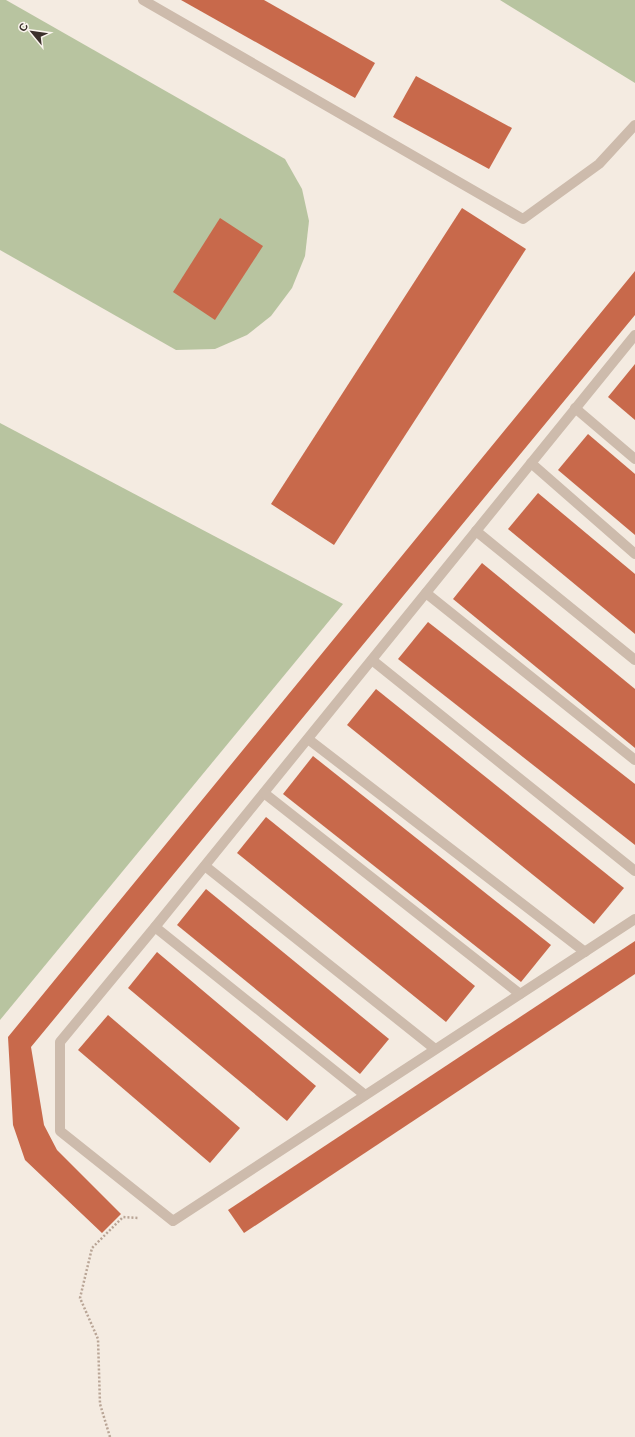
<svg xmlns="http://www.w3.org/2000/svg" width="635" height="1437" font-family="Arial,sans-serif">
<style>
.grass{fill:#b8c4a0}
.building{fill:#c8694b}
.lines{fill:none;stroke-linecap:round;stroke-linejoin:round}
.path{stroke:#b9a596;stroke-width:2.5;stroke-dasharray:2 2;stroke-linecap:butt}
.service{stroke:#cdbbac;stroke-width:10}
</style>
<rect width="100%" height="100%" fill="#f4ebe1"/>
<!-- grass -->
<g class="grass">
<polygon points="0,0 6,0 285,159 302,189 309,221 305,256 292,288 271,316 247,335 215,349 176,350 0,250"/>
<polygon points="500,0 635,0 635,83"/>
<polygon points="0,423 343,604 0,1020"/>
</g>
<!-- building -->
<g class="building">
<polygon points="181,0 264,0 375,63 355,98"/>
<polygon points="416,76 512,128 489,169 393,117"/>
<polygon points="462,208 526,249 334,545 271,504"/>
<polygon points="220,218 263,246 215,320 173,292"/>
<polygon points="635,271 635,315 31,1047 44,1125 57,1150 121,1214 102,1233 25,1160 13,1125 8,1037"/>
<polygon points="635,364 635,420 608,397"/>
<polygon points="588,434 635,474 635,535 558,470"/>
<polygon points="538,493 635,574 635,634 508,529"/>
<polygon points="482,563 635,689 635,748 453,599"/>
<polygon points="428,622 635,784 635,845 398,659"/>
<polygon points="376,689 624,888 594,924 347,725"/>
<polygon points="313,756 551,945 521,982 283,794"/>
<polygon points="266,817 475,986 446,1022 237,853"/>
<polygon points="206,889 389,1039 360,1074 177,925"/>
<polygon points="635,941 635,974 244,1233 228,1210"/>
<polygon points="157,952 316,1086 287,1121 128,988"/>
<polygon points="108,1015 240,1128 210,1163 78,1050"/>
</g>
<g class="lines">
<!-- path -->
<polyline class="path" points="110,1437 100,1404 98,1339 80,1298 92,1248 123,1217 139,1218"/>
<!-- service -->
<g class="service">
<polyline points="143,0 523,219 599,164 635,125"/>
<polyline points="635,335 155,927 60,1042 60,1131 173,1221 635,919"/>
<polyline points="575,408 635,459"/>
<polyline points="531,463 635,554"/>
<polyline points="476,531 635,660"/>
<polyline points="426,593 635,760"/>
<polyline points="372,660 635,871"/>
<polyline points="308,739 585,952"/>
<polyline points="264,793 520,994"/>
<polyline points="205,866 435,1049"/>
<polyline points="155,927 365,1095"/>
</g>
</g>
<!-- north arrow -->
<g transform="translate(32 32) rotate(299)" stroke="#fbf5ee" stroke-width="3" paint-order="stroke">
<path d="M0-3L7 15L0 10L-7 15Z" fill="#3b302b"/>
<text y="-6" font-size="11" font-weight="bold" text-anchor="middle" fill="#3b302b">С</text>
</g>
</svg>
